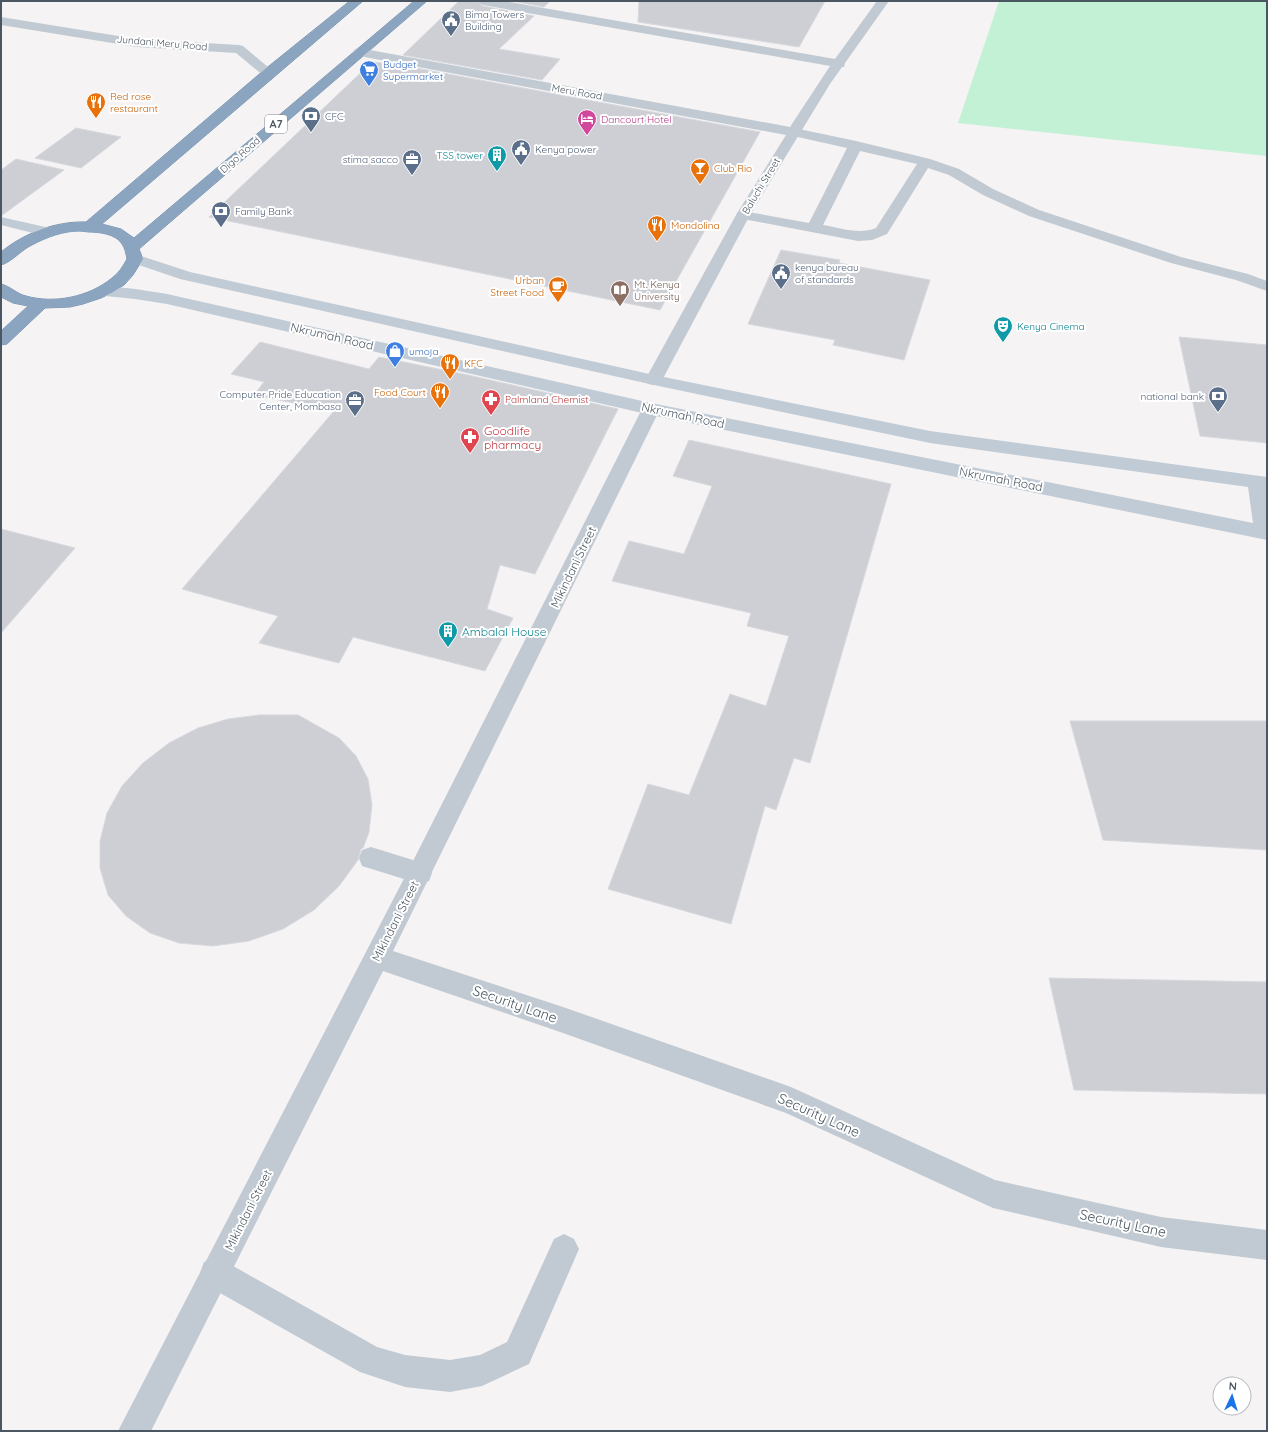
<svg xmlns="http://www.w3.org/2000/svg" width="1268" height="1432" font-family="Quicksand,sans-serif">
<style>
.green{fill:#c3f1d5}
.building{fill:#cdcfd5;stroke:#d7d9de}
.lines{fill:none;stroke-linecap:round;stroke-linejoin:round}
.highway-casing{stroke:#7690ad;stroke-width:1}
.lane{fill:#c1cad2;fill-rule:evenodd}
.street{fill:#c1cad2;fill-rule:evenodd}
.secondary{fill:#c1cbd6;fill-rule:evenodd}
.highway{fill:#8ba5c1;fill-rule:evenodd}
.labels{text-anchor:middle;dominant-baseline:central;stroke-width:4;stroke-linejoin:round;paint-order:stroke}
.far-service-label{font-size:10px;fill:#4e5e75;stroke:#fff;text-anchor:start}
.far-street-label{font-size:10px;fill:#4a5661;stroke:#fff}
.far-shop-label{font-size:10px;fill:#366cbe;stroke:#fff;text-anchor:start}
.far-food-label{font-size:10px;fill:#c56008;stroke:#fff;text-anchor:start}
.far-hotel-label{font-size:10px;fill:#b23c85;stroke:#fff;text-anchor:start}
.far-culture-label{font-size:10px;fill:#0d838f;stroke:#fff;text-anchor:end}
.far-education-label{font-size:10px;fill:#785e54;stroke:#fff;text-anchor:start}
.far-health-label{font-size:10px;fill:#be3a42;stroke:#fff;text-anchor:start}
.shield{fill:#fff;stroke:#808990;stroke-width:1}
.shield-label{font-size:11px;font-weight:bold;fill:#4a5661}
.street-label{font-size:12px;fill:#4a5661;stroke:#fff}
.health-label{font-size:12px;fill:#be3a42;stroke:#fff;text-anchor:start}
.culture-label{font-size:12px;fill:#0d838f;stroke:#fff;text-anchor:start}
.near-street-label{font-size:14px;fill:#4a5661;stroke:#fff}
</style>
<rect width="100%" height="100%" fill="#f5f3f3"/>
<!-- green -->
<polygon class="green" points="999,1 1267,1 1267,156 958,123"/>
<!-- building -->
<g class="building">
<polygon points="459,1 476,1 483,6 534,16 499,49 560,59 542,80 403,55"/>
<polygon points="512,1 550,1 544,7"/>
<polygon points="639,1 825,1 799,47 638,22"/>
<polygon points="372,62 394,64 760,132 660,310 209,217"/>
<polygon points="76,128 121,137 81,168 35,158"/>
<polygon points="16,159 64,170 1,216 1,170"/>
<polygon points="781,250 840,260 839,263 930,280 904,360 833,345 835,340 748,324"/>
<polygon points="1179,337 1267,345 1267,443 1200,436"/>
<polygon points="260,342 369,369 379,357 468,375 618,409 535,574 500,565 487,609 513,618 485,671 353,637 339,663 259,643 278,616 182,589 334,411 254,395 264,382 231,374"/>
<polygon points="689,440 891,484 810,763 794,758 776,810 765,806 731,924 608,889 648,784 689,795 730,694 766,706 789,636 747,626 751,613 612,581 629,541 684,554 712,486 673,476"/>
<polygon points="1,529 75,548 1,633"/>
<polygon points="259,715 298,715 339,738 356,756 368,779 372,805 369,832 363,848 361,849 358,860 339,886 314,910 283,929 249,941 213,946 179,943 150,933 126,916 108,895 100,868 100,841 107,813 122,786 143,763 169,743 198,728 228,719"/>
<polygon points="1070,721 1267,721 1267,850 1103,840"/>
<polygon points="1049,978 1267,982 1267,1094 1074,1090"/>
</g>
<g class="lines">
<defs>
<path id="highway" d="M350,1H363L102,224L121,229L134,238L414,1H427L139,249L143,259L133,275L124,285L113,292L101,298L83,304L70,307L45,308L7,344L1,345V331L28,306L13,303L1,297V284C10,286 17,294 26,296C54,304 89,297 112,278C119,273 123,266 127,259C126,254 125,248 122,244C116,234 99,232 89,232C86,232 83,231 80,231C63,231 47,237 32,245C21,250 12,262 1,265V252C24,233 56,221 86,222L264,70Z"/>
</defs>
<!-- highway casing -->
<use href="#highway" class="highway-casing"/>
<!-- lane -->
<g class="lane">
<path d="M794,128L856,141L930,159L959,169L993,189L1039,210L1181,257L1248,274L1267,281V291L1236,280L1171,263L1029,216L983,195L949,175L928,168L887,234L872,240L858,241L738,218L736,215L738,212L743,211L809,223L847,148L789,135L787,132L789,129ZM860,151L917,164L876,228C859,235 841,228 823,225Z"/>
<polygon points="371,847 429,865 432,873 429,881 420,884 362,866 359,858 362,850"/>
<polygon points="564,1234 574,1239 579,1249 529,1364 482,1386 450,1392 405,1387 360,1372 204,1284 200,1273 204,1262 215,1258 226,1262 377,1347 405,1355 450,1360 480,1355 507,1342 554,1239"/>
</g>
<!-- street -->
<g class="street">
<polygon points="477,1 503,1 835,59 877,1 889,1 845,63 844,67 842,67 830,84 750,215 660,384 654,385 648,384 645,380 736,215 786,135 359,56 355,55 353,52 355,49 359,48 790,127 830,66 483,5 479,3"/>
<polygon points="1,17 137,39 239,45 243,46 275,73 274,76 264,76 236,53 137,47 1,25"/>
<polygon points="651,403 657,405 660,409 393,951 563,1007 791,1087 995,1180 1161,1217 1267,1230 1267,1260 1161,1247 993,1208 786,1113 563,1033 383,971 151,1431 118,1431 411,865 642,409 645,405"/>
</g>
<!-- secondary -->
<g class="secondary">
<polygon points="1,217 54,229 57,232 54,235 49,237 1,225"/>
<path d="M135,254L190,272L654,375L930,431L1267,477V540L651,415L167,304L135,299L95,295L93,292L95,289C114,284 147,291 167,294L651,403L1253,523L1248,487L930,443L654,385L180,279L130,262L127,259L130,256Z"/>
</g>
<!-- highway -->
<use href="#highway" class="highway"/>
</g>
<!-- icons -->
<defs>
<symbol id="civic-pin" viewBox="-11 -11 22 30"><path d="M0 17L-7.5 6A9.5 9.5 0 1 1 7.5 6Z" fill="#5c6f8a" stroke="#fff"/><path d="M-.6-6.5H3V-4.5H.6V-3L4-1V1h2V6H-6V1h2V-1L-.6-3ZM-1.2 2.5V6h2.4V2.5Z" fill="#fff"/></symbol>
<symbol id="supermarket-pin" viewBox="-11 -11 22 30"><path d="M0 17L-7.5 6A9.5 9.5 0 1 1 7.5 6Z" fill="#3f7fe0" stroke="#fff"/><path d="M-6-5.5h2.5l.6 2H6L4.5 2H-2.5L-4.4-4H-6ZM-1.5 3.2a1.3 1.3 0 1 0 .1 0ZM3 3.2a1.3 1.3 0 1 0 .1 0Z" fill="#fff"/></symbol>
<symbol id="restaurant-pin" viewBox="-11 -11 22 30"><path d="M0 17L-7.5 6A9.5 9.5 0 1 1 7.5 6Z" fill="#e8710a" stroke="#fff"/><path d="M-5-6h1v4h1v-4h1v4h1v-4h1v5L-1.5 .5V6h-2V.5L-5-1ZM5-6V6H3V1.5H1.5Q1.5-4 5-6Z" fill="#fff"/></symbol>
<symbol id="bank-pin" viewBox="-11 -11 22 30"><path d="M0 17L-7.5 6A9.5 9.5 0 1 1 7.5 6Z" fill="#5c6f8a" stroke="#fff"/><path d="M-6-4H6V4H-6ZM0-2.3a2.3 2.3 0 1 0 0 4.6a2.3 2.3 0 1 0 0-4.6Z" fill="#fff"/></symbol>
<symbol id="hotel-pin" viewBox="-11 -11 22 30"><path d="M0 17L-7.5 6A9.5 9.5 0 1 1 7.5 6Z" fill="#d1479c" stroke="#fff"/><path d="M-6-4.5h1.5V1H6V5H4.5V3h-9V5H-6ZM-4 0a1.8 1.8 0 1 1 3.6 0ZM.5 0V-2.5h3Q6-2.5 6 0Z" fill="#fff"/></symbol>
<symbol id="building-pin" viewBox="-11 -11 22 30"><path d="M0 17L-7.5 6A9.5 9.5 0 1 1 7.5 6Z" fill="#0f9aa8" stroke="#fff"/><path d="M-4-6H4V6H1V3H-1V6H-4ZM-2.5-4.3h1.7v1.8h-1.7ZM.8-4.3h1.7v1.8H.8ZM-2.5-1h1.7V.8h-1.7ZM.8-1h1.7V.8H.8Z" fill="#fff"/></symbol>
<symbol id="office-pin" viewBox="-11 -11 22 30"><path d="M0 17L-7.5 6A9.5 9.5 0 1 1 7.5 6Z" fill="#5c6f8a" stroke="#fff"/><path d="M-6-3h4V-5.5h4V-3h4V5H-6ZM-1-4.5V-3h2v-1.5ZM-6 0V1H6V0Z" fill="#fff"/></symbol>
<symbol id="bar-pin" viewBox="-11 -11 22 30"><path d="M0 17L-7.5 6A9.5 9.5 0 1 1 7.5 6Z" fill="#e8710a" stroke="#fff"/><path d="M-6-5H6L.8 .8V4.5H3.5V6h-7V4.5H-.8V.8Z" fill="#fff"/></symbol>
<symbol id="cafe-pin" viewBox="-11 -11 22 30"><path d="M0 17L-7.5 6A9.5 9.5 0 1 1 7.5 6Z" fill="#e8710a" stroke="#fff"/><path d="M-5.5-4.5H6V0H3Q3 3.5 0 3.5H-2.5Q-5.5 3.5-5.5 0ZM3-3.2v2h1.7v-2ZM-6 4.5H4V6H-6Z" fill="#fff"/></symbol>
<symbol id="library-pin" viewBox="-11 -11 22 30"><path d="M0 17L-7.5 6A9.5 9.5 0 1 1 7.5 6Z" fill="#8d6e63" stroke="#fff"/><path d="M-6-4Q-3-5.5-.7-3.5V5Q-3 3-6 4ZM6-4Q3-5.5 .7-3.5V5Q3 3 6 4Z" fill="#fff"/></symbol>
<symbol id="theatre-pin" viewBox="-11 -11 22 30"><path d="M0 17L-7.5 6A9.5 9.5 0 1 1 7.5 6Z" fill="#0f9aa8" stroke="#fff"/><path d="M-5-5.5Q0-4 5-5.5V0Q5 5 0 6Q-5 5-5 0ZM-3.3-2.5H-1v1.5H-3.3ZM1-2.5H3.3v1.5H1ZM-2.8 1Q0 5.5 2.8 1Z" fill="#fff"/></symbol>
<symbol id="shop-pin" viewBox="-11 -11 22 30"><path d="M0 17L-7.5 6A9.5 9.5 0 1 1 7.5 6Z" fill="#3f7fe0" stroke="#fff"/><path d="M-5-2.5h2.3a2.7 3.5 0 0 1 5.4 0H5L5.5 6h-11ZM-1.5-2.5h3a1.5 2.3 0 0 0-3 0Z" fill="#fff"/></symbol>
<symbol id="pharmacy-pin" viewBox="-11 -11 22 30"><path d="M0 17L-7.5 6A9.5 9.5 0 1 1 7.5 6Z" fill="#e0444e" stroke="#fff"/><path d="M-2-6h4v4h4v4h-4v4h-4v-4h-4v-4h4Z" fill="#fff"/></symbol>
</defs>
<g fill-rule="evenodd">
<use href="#civic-pin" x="440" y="9" width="22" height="30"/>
<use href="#supermarket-pin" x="358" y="59" width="22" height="30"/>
<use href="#restaurant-pin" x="85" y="91" width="22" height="30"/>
<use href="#bank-pin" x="300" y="105" width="22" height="30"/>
<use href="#hotel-pin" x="576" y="108" width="22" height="30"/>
<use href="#civic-pin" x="510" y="138" width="22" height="30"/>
<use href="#building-pin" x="486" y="144" width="22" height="30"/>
<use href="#office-pin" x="401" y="148" width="22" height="30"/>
<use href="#bar-pin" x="689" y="157" width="22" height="30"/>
<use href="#bank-pin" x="210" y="200" width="22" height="30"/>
<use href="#restaurant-pin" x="646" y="214" width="22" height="30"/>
<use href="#civic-pin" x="770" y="262" width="22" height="30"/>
<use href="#cafe-pin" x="547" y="275" width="22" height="30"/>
<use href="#library-pin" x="609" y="279" width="22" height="30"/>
<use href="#theatre-pin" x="992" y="315" width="22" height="30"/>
<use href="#shop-pin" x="384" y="340" width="22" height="30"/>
<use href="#restaurant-pin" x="439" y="352" width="22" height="30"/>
<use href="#restaurant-pin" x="429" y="381" width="22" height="30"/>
<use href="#bank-pin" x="1207" y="385" width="22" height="30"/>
<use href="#pharmacy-pin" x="480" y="388" width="22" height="30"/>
<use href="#office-pin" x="344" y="389" width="22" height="30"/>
<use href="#pharmacy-pin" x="459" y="426" width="22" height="30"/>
<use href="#building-pin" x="437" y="620" width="22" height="30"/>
</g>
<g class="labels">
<!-- far-service labels -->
<g class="far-service-label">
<text x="465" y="14">Bima Towers<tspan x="465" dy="12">Building</tspan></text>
<text x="325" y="116">CFC</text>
<text x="535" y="149">Kenya power</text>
<text x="398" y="159" text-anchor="end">stima sacco</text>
<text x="235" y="211">Family Bank</text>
<text x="795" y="267">kenya bureau<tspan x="795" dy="12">of standards</tspan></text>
<text x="341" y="394" text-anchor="end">Computer Pride Education<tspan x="341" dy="12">Center, Mombasa</tspan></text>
<text x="1204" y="396" text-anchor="end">national bank</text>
</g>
<!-- far-street labels -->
<g class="far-street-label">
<text transform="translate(162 43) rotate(5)">Jundani Meru Road</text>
<text transform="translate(577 92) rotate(10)">Meru Road</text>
<text transform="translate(240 155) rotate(-41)">Digo Road</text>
<text transform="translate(761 186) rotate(-59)">Baluchi Street</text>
</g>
<!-- far-shop labels -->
<g class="far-shop-label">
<text x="383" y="64">Budget<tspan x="383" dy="12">Supermarket</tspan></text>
<text x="409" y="351">umoja</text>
</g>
<!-- far-food labels -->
<g class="far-food-label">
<text x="110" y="96">Red rose<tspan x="110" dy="12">restaurant</tspan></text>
<text x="714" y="168">Club Rio</text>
<text x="671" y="225">Mondolina</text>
<text x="544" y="280" text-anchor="end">Urban<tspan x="544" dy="12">Street Food</tspan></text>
<text x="464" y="363">KFC</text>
<text x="426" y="392" text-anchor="end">Food Court</text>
</g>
<!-- far-hotel labels -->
<g class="far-hotel-label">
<text x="601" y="119">Dancourt Hotel</text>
</g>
<!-- far-culture labels -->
<g class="far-culture-label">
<text x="483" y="155">TSS tower</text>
<text x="1017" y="326" text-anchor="start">Kenya Cinema</text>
</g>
<!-- far-education labels -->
<g class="far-education-label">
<text x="634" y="284">Mt. Kenya<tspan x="634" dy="12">University</tspan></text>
</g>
<!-- far-health labels -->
<g class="far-health-label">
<text x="505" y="399">Palmland Chemist</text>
</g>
<!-- shield labels -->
<rect class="shield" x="265" y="115" width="22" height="18" rx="3"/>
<g class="shield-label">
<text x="276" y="124">A7</text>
</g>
<!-- street labels -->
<g class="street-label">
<text transform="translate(332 336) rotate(13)">Nkrumah Road</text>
<text transform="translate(683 415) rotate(12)">Nkrumah Road</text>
<text transform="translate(1001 479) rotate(11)">Nkrumah Road</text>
<text transform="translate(573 567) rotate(-64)">Mikindani Street</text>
<text transform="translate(395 921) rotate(-63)">Mikindani Street</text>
<text transform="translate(248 1210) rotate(-63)">Mikindani Street</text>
</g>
<!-- health labels -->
<g class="health-label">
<text x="484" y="430">Goodlife<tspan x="484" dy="14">pharmacy</tspan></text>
</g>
<!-- culture labels -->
<g class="culture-label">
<text x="462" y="631">Ambalal House</text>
</g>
<!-- near-street labels -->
<g class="near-street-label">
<text transform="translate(515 1004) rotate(19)">Security Lane</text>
<text transform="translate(819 1115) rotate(24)">Security Lane</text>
<text transform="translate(1123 1223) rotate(12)">Security Lane</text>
</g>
</g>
<!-- border -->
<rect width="1268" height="1432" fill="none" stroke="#4a5661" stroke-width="4"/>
<!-- north arrow -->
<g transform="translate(1232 1396) rotate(4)"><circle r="19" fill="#ffffff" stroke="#b7bbc0"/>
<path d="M0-3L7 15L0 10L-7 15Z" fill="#1a73e8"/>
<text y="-6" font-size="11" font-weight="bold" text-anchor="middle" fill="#4a5661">N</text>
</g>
</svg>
